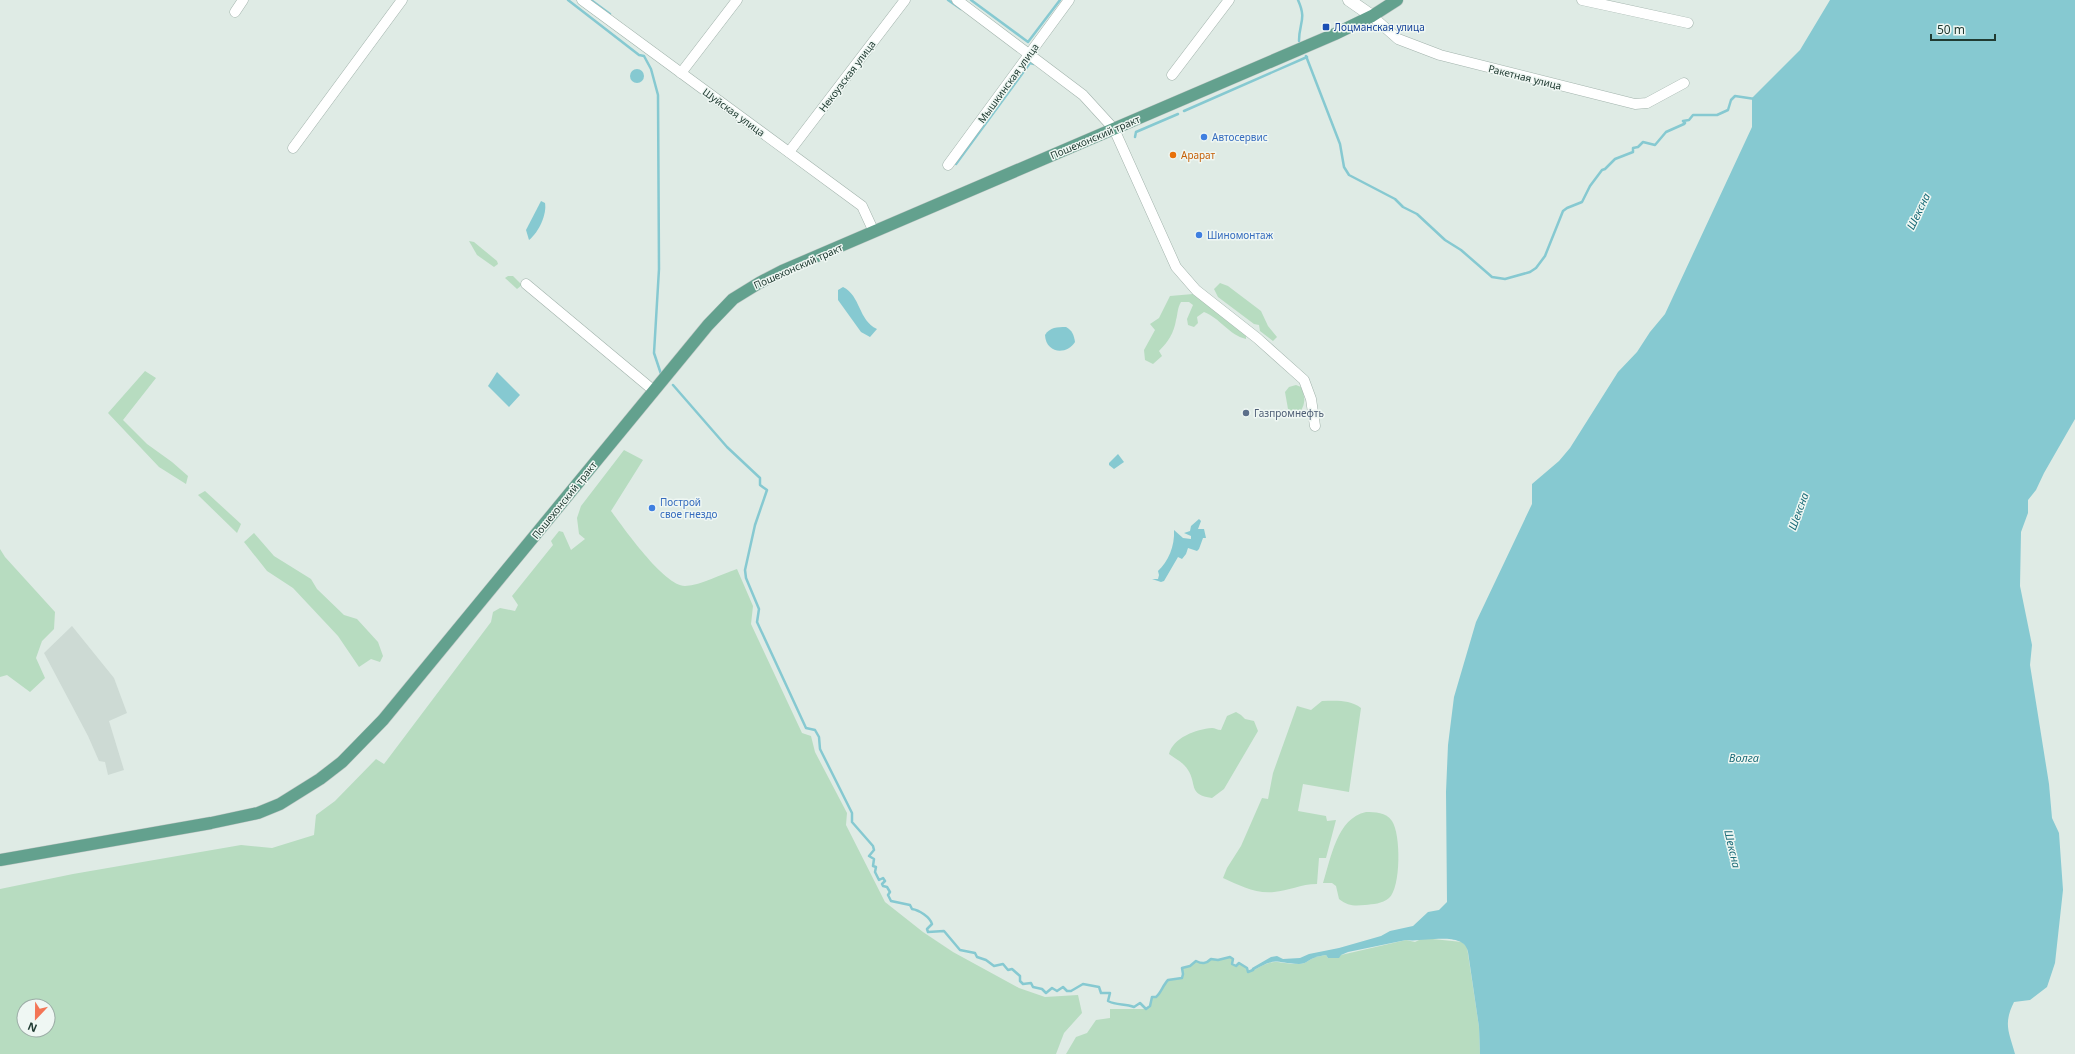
<svg xmlns="http://www.w3.org/2000/svg" width="2075" height="1054" font-family="'Noto Sans',sans-serif">
<style>
.built{fill:#cddad4}
.green{fill:#b7dcc0;fill-rule:evenodd}
.water{fill:#86c9d1}
.lines{fill:none;stroke-linecap:round;stroke-linejoin:round}
.stream{stroke:#86c9d1;stroke-width:2.5}
.minor-casing{stroke:#a2b3ac;stroke-width:11}
.tertiary-casing{stroke:#a2b3ac;stroke-width:13}
.primary-casing{stroke:#c1c8c6;stroke-width:13}
.minor{stroke:#fff;stroke-width:10}
.tertiary{stroke:#fff;stroke-width:12}
.primary{stroke:#63a18e;stroke-width:12}
.transit-dot{fill:#1a4fb4;stroke:#eff7f3;stroke-width:1.5}
.shop-dot{fill:#3f7fe0;stroke:#eff7f3;stroke-width:1.5}
.food-dot{fill:#e8710a;stroke:#eff7f3;stroke-width:1.5}
.service-dot{fill:#5c6f8a;stroke:#eff7f3;stroke-width:1.5}
.labels{text-anchor:middle;dominant-baseline:central;stroke-width:3;stroke-linejoin:round;paint-order:stroke}
.transit-label{font-size:10px;fill:#164399;stroke:#eff7f3;text-anchor:start}
.street-label{font-size:10px;fill:#203b32;stroke:#eff7f3}
.shop-label{font-size:10px;fill:#366cbe;stroke:#eff7f3;text-anchor:start}
.food-label{font-size:10px;fill:#c56008;stroke:#eff7f3;text-anchor:start}
.service-label{font-size:10px;fill:#4e5e75;stroke:#eff7f3;text-anchor:start}
.water-label{font-size:11px;font-style:italic;fill:#1a6b77;stroke:#eff7f3}
</style>
<rect width="100%" height="100%" fill="#dfebe5"/>
<!-- built -->
<polygon class="built" points="72,626 114,678 127,713 109,721 124,770 108,775 105,762 99,761 88,736 44,653"/>
<!-- green -->
<g class="green">
<polygon points="469,241 474,242 497,261 498,264 494,267 477,255"/>
<polygon points="508,276 513,276 522,285 517,289 505,278"/>
<polygon points="1220,283 1228,286 1261,311 1268,326 1277,337 1273,341 1260,331 1259,325 1254,324 1218,297 1214,289"/>
<path d="M1193,294L1246,334V339C1229,335 1220,318 1204,312L1197,317L1198,323L1194,327L1188,325L1187,319L1193,305L1189,302H1181C1177,309 1178,313 1176,320C1174,333 1168,342 1159,351L1162,356L1153,364L1145,360L1144,350L1155,330L1150,324L1159,318L1170,296Z"/>
<polygon points="145,371 156,378 123,420 147,444 172,462 188,476 186,484 159,467 108,413"/>
<path d="M1296,385L1301,387C1305,397 1306,403 1300,412L1293,413L1288,409L1285,392L1289,387Z"/>
<path d="M624,450L643,460L611,511C623,527 664,586 685,586C702,585 721,574 737,569L753,606L751,624L802,733L811,736L815,752L847,813L846,825L885,902L923,932L953,952L1019,988L1045,997L1078,995L1082,1013L1064,1033L1056,1054H0V889L73,874L241,845L272,848L314,835L316,815L335,801L376,759L384,764L491,622L493,612L500,608L515,611L518,605L512,596L553,545L551,541L559,531L563,532L571,550L585,539L579,534L577,518L581,506ZM24,1006H48V1030H24Z"/>
<polygon points="205,491 241,524 237,533 198,495"/>
<polygon points="254,533 274,556 311,579 317,589 344,615 357,619 378,642 383,656 380,662 371,659 359,667 338,636 293,588 267,571 244,542"/>
<polygon points="0,549 5,557 55,612 54,629 42,641 36,658 45,678 30,692 7,675 0,677"/>
<path d="M1322,701C1335,701 1349,699 1361,708L1349,792L1303,784L1298,811L1326,816L1327,821L1336,820L1326,858H1319L1317,884C1301,884 1288,891 1274,892C1255,894 1239,885 1223,878L1227,868L1241,846L1262,798L1268,799L1273,773L1297,706L1311,710Z"/>
<path d="M1236,712L1241,715L1245,719L1254,721L1258,731L1224,789L1212,798C1188,795 1197,784 1188,770C1184,763 1176,759 1169,754C1173,738 1196,729 1212,728C1215,728 1217,730 1221,730L1227,716Z"/>
<path d="M1366,812C1375,812 1386,812 1392,821C1401,834 1401,888 1389,898C1382,904 1373,904 1365,905C1354,906 1348,906 1339,899L1336,886L1332,883H1323C1331,858 1337,818 1366,812Z"/>
<path d="M1423,938L1462,942L1467,947L1479,1027L1480,1054H1066L1076,1037L1087,1033L1096,1020L1110,1018V1009H1146L1150,1006L1152,997H1156C1161,993 1163,985 1168,980L1182,977L1183,974L1182,968L1190,966L1196,961C1202,964 1206,964 1211,959L1218,960L1230,957L1233,959L1232,964L1236,966L1239,963L1247,968L1248,972H1251C1277,956 1273,964 1299,964C1306,964 1308,960 1314,958C1317,956 1323,956 1326,955L1328,958L1406,940L1415,942Z"/>
</g>
<!-- water -->
<g class="water">
<path d="M1830,0H2075V419L2044,473L2036,490L2028,500V513L2021,532L2020,586L2032,645L2030,665L2049,784L2052,818L2059,833L2063,890L2055,963L2047,987L2030,1000L2014,1002C2003,1024 2009,1032 2015,1054H1480L1479,1027L1468,952C1464,930 1422,943 1406,940L1348,952L1341,955L1339,958H1328L1326,955C1322,956 1317,956 1314,958C1308,960 1306,964 1299,964C1273,963 1277,956 1251,972L1252,968L1271,957L1277,956L1283,959L1300,958L1309,954L1339,948L1381,936L1390,931L1413,926L1428,912L1439,910L1447,902L1446,792L1448,745L1454,697L1476,622L1532,504V484L1559,461L1570,448L1618,372L1637,352L1650,332L1665,314L1752,127V98L1800,50Z"/>
<circle cx="637" cy="76" r="7"/>
<path d="M541,201L545,203C547,214 539,232 529,240L526,230Z"/>
<path d="M843,287C861,296 858,320 877,329L870,337L861,332L838,300V290Z"/>
<path d="M1066,327C1072,330 1074,335 1075,342C1067,355 1046,354 1045,335C1050,327 1057,327 1066,327Z"/>
<polygon points="497,372 520,395 509,407 488,386"/>
<polygon points="1118,454 1124,462 1114,469 1109,465 1109,463"/>
<path d="M1199,519L1201,521L1198,529H1204L1206,538H1203L1199,549L1197,551L1188,548L1186,554L1182,559L1178,557L1164,581L1161,582L1152,579H1158L1159,575L1158,571C1168,562 1175,546 1174,530L1183,538L1191,539V536L1184,533L1190,531L1191,526Z"/>
</g>
<g class="lines">
<!-- stream -->
<g class="stream">
<polyline points="568,0 639,55 644,56 651,69 658,95 659,269 654,353 661,374"/>
<polyline points="591,0 610,14"/>
<polyline points="948,0 961,9"/>
<polyline points="971,0 1028,42 1060,0"/>
<path d="M1298,0C1307,20 1299,22 1299,41"/>
<polyline points="1306,56 1340,144 1344,167 1349,175 1395,199 1403,207 1417,214 1445,240 1461,250 1492,277 1505,279 1530,272 1536,268 1545,256 1563,211 1567,208 1582,202 1590,186 1602,170 1605,169 1615,159 1633,152 1633,148 1638,147 1643,142 1655,145 1666,132 1684,124 1685,123 1683,121 1689,120 1693,115 1717,115 1728,110 1731,100 1735,96 1755,99"/>
<polyline points="1184,111 1307,57"/>
<polyline points="1135,137 1136,132 1178,114"/>
<polyline points="956,164 1030,63 1034,64"/>
<path d="M673,385L727,447L760,478V485L767,490L755,525L745,570L746,578L759,609L757,622L806,728L815,730L819,737L820,749L852,813V822L873,846L874,850L869,856L874,859L873,866L876,867L875,872L879,880L883,878L885,881L882,884L883,886L887,887L890,892L888,895L891,901L910,905L912,909C919,910 930,917 932,924L927,929L928,932L944,931L960,950L975,953L977,957L986,960L994,966L1003,964L1008,970L1012,969L1020,976V981L1023,984L1031,983L1033,987L1042,989L1046,993L1052,988L1057,991L1063,987L1067,991H1071L1083,984L1099,987L1101,993H1110L1108,1001C1117,1006 1125,1003 1134,1007L1140,1003L1146,1009L1150,1006L1152,997H1156C1161,993 1163,985 1168,980L1182,978L1183,974L1182,968L1190,966L1196,961C1202,964 1206,964 1211,959L1218,960L1230,957L1233,959L1232,964L1236,966L1239,963L1247,968L1248,972L1253,970"/>
</g>
<defs>
<g id="minor">
<polyline points="582,0 862,206 874,232"/>
<polyline points="957,0 1083,95 1114,129 1176,267 1196,290 1257,338 1304,380 1311,399 1315,426"/>
<polyline points="1582,0 1688,23"/>
<polyline points="235,12 243,0"/>
<polyline points="1372,16 1398,39 1440,55 1635,104 1647,103 1684,83"/>
<polyline points="681,73 737,0"/>
<polyline points="1172,75 1229,0"/>
<polyline points="293,148 402,0"/>
<polyline points="789,152 905,0"/>
<polyline points="948,165 1069,0"/>
<polyline points="526,284 653,390"/>
</g>
<polyline id="tertiary" points="1349,0 1372,16"/>
<polyline id="primary" points="0,860 211,823 258,813 280,804 320,779 342,762 383,720 708,325 733,299 759,283 782,271 1335,34 1372,16 1397,0"/>
</defs>
<!-- minor casing -->
<use href="#minor" class="minor-casing"/>
<!-- tertiary casing -->
<use href="#tertiary" class="tertiary-casing"/>
<!-- primary casing -->
<use href="#primary" class="primary-casing"/>
<!-- minor -->
<use href="#minor" class="minor"/>
<!-- tertiary -->
<use href="#tertiary" class="tertiary"/>
<!-- primary -->
<use href="#primary" class="primary"/>
</g>
<!-- markers -->
<rect class="transit-dot" x="1322" y="23" width="8" height="8" rx="2"/>
<g class="shop-dot">
<circle cx="1204" cy="137" r="4"/>
<circle cx="1199" cy="235" r="4"/>
<circle cx="652" cy="508" r="4"/>
</g>
<circle class="food-dot" cx="1173" cy="155" r="4"/>
<circle class="service-dot" cx="1246" cy="413" r="4"/>
<g class="labels">
<!-- transit labels -->
<g class="transit-label">
<text x="1334" y="27">Лоцманская улица</text>
</g>
<!-- street labels -->
<g class="street-label">
<text transform="translate(847 76) rotate(-53)">Некоузская улица</text>
<text transform="translate(1525 77) rotate(14)">Ракетная улица</text>
<text transform="translate(1008 83) rotate(-54)">Мышкинская улица</text>
<text transform="translate(734 112) rotate(36)">Шуйская улица</text>
<text transform="translate(1095 137) rotate(-23)">Пошехонский тракт</text>
<text transform="translate(798 266) rotate(-24)">Пошехонский тракт</text>
<text transform="translate(564 500) rotate(-51)">Пошехонский тракт</text>
</g>
<!-- shop labels -->
<g class="shop-label">
<text x="1212" y="137">Автосервис</text>
<text x="1207" y="235">Шиномонтаж</text>
<text x="660" y="502">Построй<tspan x="660" dy="12">свое гнездо</tspan></text>
</g>
<!-- food labels -->
<g class="food-label">
<text x="1181" y="155">Арарат</text>
</g>
<!-- service labels -->
<g class="service-label">
<text x="1254" y="413">Газпромнефть</text>
</g>
<!-- water labels -->
<g class="water-label">
<text transform="translate(1918 211) rotate(-64)">Шексна</text>
<text transform="translate(1798 511) rotate(-70)">Шексна</text>
<text x="1744" y="757">Волга</text>
<text transform="translate(1733 849) rotate(77)">Шексна</text>
</g>
</g>
<!-- north arrow -->
<g transform="translate(36 1018) rotate(202)"><circle r="19" fill="#eff7f3" stroke="#9caca6"/>
<path d="M0-3L7 15L0 10L-7 15Z" fill="#f37555"/>
<text y="-6" font-size="11" font-weight="bold" text-anchor="middle" fill="#203b32">N</text>
</g>
<!-- scale -->
<path d="M1931 34v6h64v-6" fill="none" stroke="#203b32" stroke-width="2"/>
<text x="1937" y="34" font-size="12" fill="#203b32" stroke="#eff7f3" stroke-width="3" paint-order="stroke">50 m</text>
</svg>
